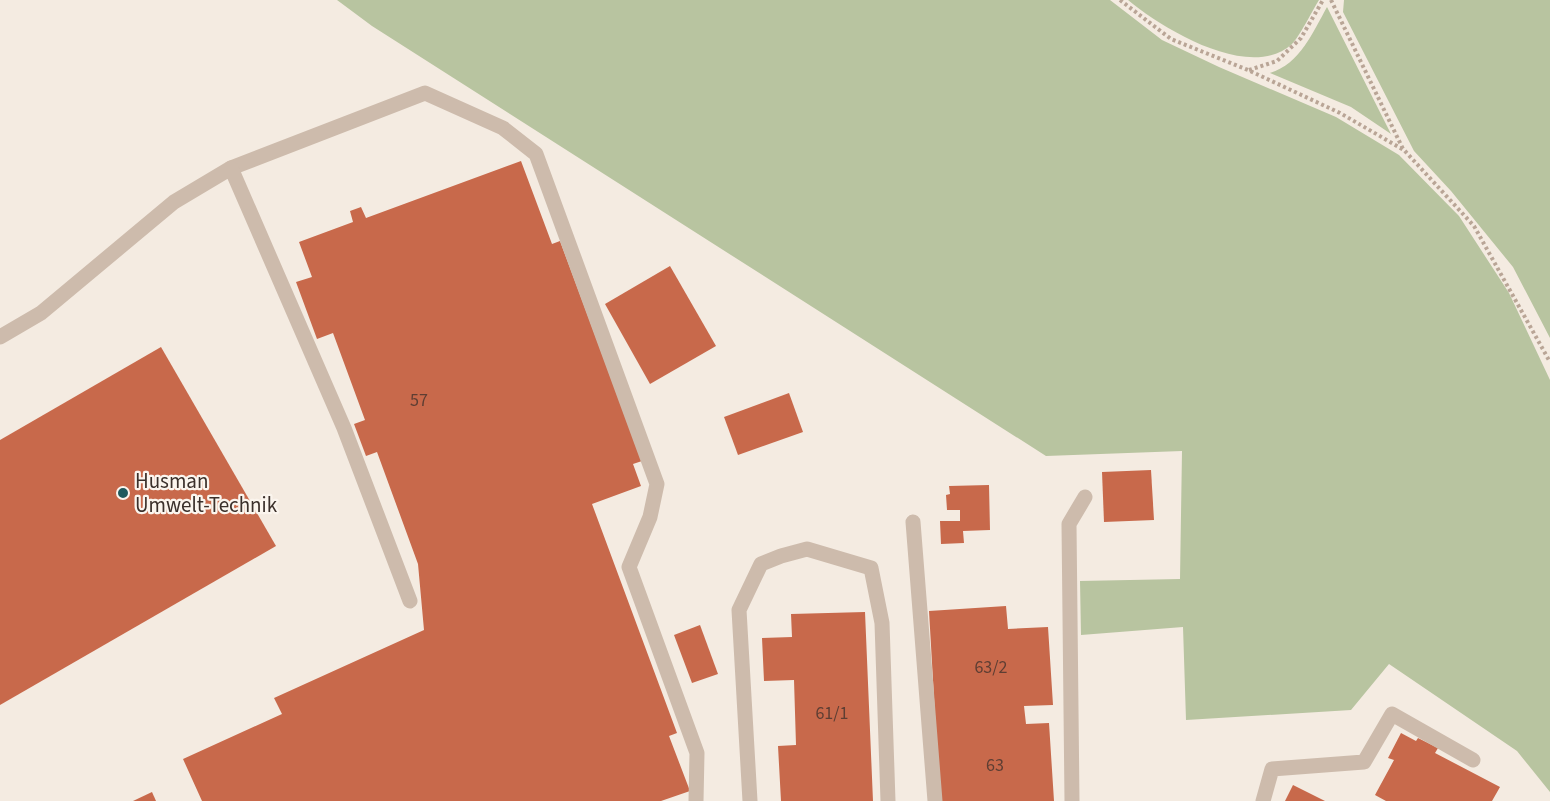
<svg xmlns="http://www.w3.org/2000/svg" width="1550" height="801" font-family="'Source Sans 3',sans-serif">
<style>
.green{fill:#b8c4a0}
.building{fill:#c8694b}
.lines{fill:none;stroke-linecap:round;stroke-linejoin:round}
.path{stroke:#b9a596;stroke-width:4;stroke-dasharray:3 3;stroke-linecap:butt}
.minor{stroke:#cdbbac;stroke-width:15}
.poi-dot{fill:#1f5a5e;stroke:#fbf5ee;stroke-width:2}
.labels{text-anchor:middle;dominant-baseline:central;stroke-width:4.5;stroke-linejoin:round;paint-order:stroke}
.number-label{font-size:18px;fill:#5e3e33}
.poi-label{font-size:21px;fill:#3b302b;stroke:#fbf5ee;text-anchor:start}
</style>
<rect width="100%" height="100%" fill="#f4ebe1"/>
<!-- green -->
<g class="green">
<polygon points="337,0 1110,0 1162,40 1219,67 1336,117 1399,155 1459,216 1509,293 1550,380 1550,792 1517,751 1389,664 1351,710 1186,720 1183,627 1081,635 1080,581 1180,579 1182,451 1046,456 372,26"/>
<path d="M1128,0H1319C1312,11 1300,36 1292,44C1250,82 1163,29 1128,0Z"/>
<polygon points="1344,0 1550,0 1550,338 1513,267 1451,191 1414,151 1343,12"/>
<path d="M1327,7L1391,134L1351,107L1270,73C1300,64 1313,32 1327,7Z"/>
</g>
<!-- building -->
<g class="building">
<polygon points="521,161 552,244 560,241 642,461 633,464 641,486 592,504 677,733 669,736 690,791 661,801 202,801 183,759 282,714 274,698 424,630 418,564 377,452 366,456 354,424 365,420 333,333 317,339 296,282 312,277 299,242 353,222 350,211 361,207 366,218"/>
<polygon points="670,266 716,346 650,384 605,304"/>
<polygon points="161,347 276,546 0,705 0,440"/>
<polygon points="789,393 803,432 738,455 724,417"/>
<polygon points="1151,470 1154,520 1104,522 1102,472"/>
<polygon points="989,485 990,530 963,531 964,543 941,544 940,521 960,521 960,510 947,510 946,495 950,494 949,486"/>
<polygon points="1006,606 1008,629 1048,627 1053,705 1024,706 1026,724 1049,723 1054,801 940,801 929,611"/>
<polygon points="865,612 873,801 781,801 778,746 796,745 794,680 764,681 762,638 792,637 791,614"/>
<polygon points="700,625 718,674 692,683 674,635"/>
<polygon points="1401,733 1416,741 1418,738 1438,748 1435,753 1500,787 1492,801 1386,801 1375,795 1394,760 1388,758"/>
<polygon points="1293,785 1325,801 1285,801"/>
<polygon points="152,792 156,801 133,801"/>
</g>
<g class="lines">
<!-- path -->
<g class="path">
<polyline points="1120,0 1171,39 1248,70 1340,113 1404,150 1474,226 1550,362"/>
<polyline points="1331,0 1403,149"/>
<polyline points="1249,70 1277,61 1301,38 1323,0"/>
</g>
<!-- minor -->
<g class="minor">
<polyline points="231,168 425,93 503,128 536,154 657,484 650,517 629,567 697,753 696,801"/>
<polyline points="0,337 41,313 174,202 231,168 344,428 410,601"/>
<polyline points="913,522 935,801"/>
<polyline points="750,801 739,610 761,564 781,556 807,549 871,568 882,623 888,801"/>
<polyline points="1072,801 1069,524 1085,497"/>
<polyline points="1263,801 1272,769 1364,762 1392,714 1473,760"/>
</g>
</g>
<!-- markers -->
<circle class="poi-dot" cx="123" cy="493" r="6"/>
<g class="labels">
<!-- number labels -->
<g class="number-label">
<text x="419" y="400">57</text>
<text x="991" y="667">63/2</text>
<text x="832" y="713">61/1</text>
<text x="995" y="765">63</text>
</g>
<!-- poi labels -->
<g class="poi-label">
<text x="135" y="481">Husman<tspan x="135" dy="24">Umwelt-Technik</tspan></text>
</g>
</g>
</svg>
